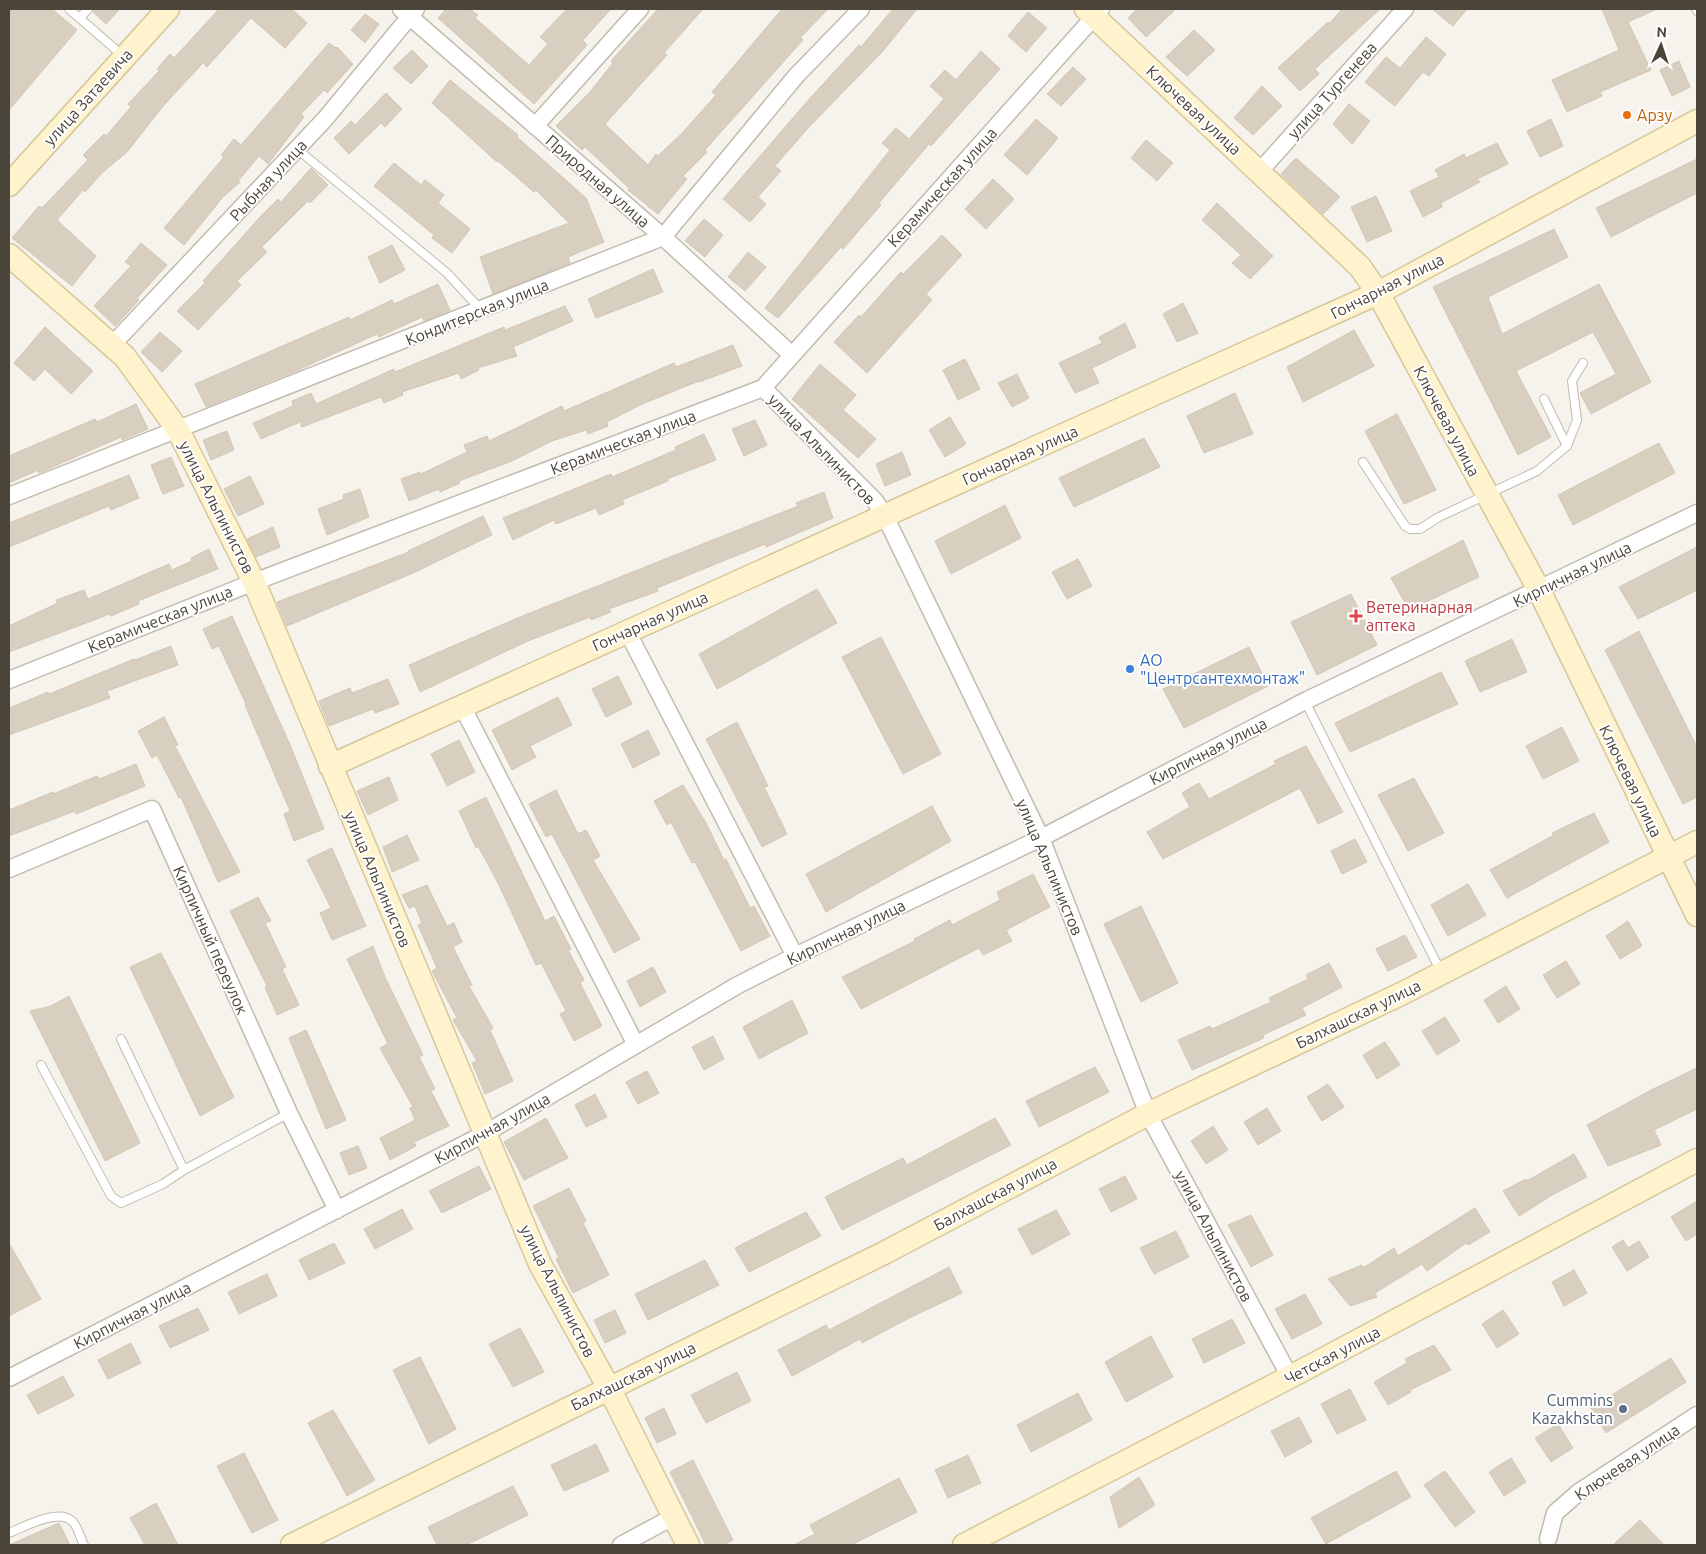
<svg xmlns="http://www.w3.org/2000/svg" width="1706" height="1554" font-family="Ubuntu,sans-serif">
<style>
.building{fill:#d8cfc1;stroke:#d3c7b4}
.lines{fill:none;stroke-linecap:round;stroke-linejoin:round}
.lane-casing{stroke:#c2bbae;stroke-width:10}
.street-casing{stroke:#c2bbae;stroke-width:19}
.secondary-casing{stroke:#d6c79b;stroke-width:25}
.lane{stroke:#fff;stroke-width:8}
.street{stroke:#fff;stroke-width:16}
.secondary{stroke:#fff3cd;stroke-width:22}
.food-dot{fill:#e8710a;stroke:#fff;stroke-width:2}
.health-dot{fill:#e0444e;stroke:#fff;stroke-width:2}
.shop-dot{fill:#3f7fe0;stroke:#fff;stroke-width:2}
.service-dot{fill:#5c6f8a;stroke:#fff;stroke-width:2}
.labels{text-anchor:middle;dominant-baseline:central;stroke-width:4;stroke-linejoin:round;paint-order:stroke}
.street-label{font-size:16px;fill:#4b4439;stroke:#fff}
.food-label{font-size:16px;fill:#c56008;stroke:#fff;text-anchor:start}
.health-label{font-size:16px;fill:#be3a42;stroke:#fff;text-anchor:start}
.shop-label{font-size:16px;fill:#366cbe;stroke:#fff;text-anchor:start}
.service-label{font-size:16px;fill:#4e5e75;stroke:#fff;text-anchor:end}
</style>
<rect width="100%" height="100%" fill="#f6f3ec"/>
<!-- building -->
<g class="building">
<polygon points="9,9 52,9 77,30 9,110"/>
<polygon points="93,9 120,9 106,24 93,12"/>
<polygon points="219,9 292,9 307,23 285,48 251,18 207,67 203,63 164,105 127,152 102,173 85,192 83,190 57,220 96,256 72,286 12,238 39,206 42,208 88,160 83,155 104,134 106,136 131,107 128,104 159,71 157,69 170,54 174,58"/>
<polygon points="446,9 470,9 478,15 475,18 529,65 548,44 540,37 567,9 611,9 583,40 587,45 534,104 438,18"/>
<polygon points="658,9 703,9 664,53 667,55 605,124 648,165 656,154 658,156 683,132 716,95 712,92 782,9 828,9 800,38 803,40 705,150 707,152 683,176 687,179 658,214 628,190 629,188 585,147 582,150 556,126 590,92 613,63 611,61"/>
<polygon points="893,9 917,9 883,51 808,128 775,166 781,171 758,197 766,204 750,222 723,199 811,97 859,45 861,47"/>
<polygon points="1137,9 1176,9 1146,37 1128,18"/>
<polygon points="1342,9 1380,9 1315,69 1319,74 1300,91 1278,68 1328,22 1329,24"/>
<polygon points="1432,9 1467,9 1453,26"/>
<polygon points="1602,9 1657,9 1628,22 1651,70 1600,92 1602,96 1567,112 1552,80 1619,50"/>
<polygon points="1028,12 1047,28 1026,52 1008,36"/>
<polygon points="365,14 379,24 365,43 351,30"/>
<polygon points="1194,30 1215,50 1187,76 1166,57"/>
<polygon points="1426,37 1446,54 1429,76 1423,72 1395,106 1365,82 1386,57 1400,68"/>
<polygon points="329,43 336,48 337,47 353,64 327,93 324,90 301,114 304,117 268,164 259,156 238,181 240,182 223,197 184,245 164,228 224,157 221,155 234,139 241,145"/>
<polygon points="412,50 428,66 411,84 393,68"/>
<polygon points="981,51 1000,69 931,146 929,144 879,203 881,205 843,249 841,247 778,318 765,308 890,150 882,143 896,128 909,139 944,99 930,86 945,70 956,80"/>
<polygon points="1679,61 1690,87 1672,96 1660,70"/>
<polygon points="1073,67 1086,79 1061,106 1047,94"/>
<polygon points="450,80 518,135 517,137 586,198 604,242 568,257 570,263 493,294 480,257 569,223 536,190 534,192 498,161 497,162 432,103"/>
<polygon points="1262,86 1282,106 1253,135 1234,118"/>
<polygon points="386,93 402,109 385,127 381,123 349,154 334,138 351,121 355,125"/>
<polygon points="1349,104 1370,121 1352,144 1333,124"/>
<polygon points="1036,119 1058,138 1027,175 1004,155"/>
<polygon points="1551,119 1563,146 1540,157 1527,131"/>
<polygon points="1146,140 1173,163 1157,181 1131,158"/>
<polygon points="1497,143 1508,164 1477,179 1480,182 1441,203 1442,207 1423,217 1410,191 1439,177 1435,170 1464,154 1466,158"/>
<polygon points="1296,158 1340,197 1323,214 1281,174"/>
<polygon points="1697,159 1697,193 1611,237 1596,208"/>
<polygon points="394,163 421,185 425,180 444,195 438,203 470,229 452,253 432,238 434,235 374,186"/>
<polygon points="311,168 328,185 310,203 308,201 262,247 267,252 237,281 241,285 198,330 177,311 205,283 203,281 260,217 278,199 281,202"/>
<polygon points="993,179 1014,199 986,229 965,209"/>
<polygon points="1376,196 1392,231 1367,242 1351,207"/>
<polygon points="1217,203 1273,256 1250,279 1232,263 1241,255 1202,220"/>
<polygon points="704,219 723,235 705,257 685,241"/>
<polygon points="1554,229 1568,257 1488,297 1502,334 1599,284 1651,382 1591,414 1580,393 1616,374 1593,332 1516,371 1551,437 1518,455 1433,287"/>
<polygon points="942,235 962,255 926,294 932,300 867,373 834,342 859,315 861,317 901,272 903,274"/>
<polygon points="141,243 167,265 137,298 139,300 115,326 94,306 131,266 125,262"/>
<polygon points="392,245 405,270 380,283 368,257"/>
<polygon points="748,252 766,267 745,291 728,277"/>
<polygon points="653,269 663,292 596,318 588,299"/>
<polygon points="438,284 450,310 424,321 422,317 379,337 377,334 296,371 206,407 195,384 349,317 350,320 392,300 394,304"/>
<polygon points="1183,303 1198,333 1177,342 1163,314"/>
<polygon points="565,306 573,321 513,347 517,356 478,368 479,370 461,379 459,373 402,392 403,395 384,403 381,397 302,427 300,422 261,439 253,423 293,406 292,401 311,393 316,404 394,369 395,372 504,327 505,330"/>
<polygon points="1125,323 1136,347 1092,368 1099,383 1075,393 1059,363 1102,343 1099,337"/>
<polygon points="45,327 93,371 71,394 45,369 34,381 14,363"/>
<polygon points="1354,330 1374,366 1303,402 1287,367"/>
<polygon points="160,332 182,351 162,372 141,352"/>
<polygon points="733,345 742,366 699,382 699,381 642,404 607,422 608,426 588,434 586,430 552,441 512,461 459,481 460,483 440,492 439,489 409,501 401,479 420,472 421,474 467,452 464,445 487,436 489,441 562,406 564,411 674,363 676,367"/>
<polygon points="965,359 980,389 958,400 943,370"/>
<polygon points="820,364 856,395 843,410 876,439 858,458 792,399"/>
<polygon points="1017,374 1029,398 1012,407 998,383"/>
<polygon points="1235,393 1253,434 1204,453 1187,416"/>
<polygon points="136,404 148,429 122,440 121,437 39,473 38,470 9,483 9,456 95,419 97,422"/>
<polygon points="1397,414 1436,490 1404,504 1365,431"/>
<polygon points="950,417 966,444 945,457 929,430"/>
<polygon points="755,420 767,445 744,456 732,429"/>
<polygon points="227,431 234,450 211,460 203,440"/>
<polygon points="704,434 716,460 667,479 668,481 622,500 624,504 599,515 596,508 556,524 554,520 513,540 503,518 611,474 612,477 676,450 675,447"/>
<polygon points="1144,438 1160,467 1074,507 1059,478"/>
<polygon points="1659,443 1675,473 1573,525 1558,495"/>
<polygon points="902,452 911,475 885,486 876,464"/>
<polygon points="171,457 184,486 163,494 151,465"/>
<polygon points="129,475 139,498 111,510 109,506 9,547 9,523"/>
<polygon points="250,476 264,504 238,516 224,489"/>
<polygon points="360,489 369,517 327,535 318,509 344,499 343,495"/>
<polygon points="824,492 833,518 766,547 765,544 657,588 658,591 609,609 611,612 591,620 590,617 528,641 420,692 409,665 520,617 798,506 796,503"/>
<polygon points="1005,505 1021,538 951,574 935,541"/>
<polygon points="483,516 492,535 413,573 287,626 277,602 409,552 408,551"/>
<polygon points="273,527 280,547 256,557 247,539"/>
<polygon points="1463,540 1479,577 1409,610 1391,578"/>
<polygon points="1697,547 1697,590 1638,619 1619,587"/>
<polygon points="209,549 218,569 138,601 139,604 111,616 110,614 9,652 9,626 58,603 56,600 84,590 88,599 169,564 172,570 192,561 191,558"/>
<polygon points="1078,559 1092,586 1067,599 1052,572"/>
<polygon points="817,589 837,623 717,689 699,654"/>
<polygon points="1351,594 1377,645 1317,675 1291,622"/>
<polygon points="232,616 291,747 324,829 294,841 284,814 290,811 245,705 246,704 219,646 212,649 203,629"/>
<polygon points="1639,631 1697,747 1697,797 1683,804 1605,650"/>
<polygon points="881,637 941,754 903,774 842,657"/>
<polygon points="1512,639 1527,672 1480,692 1465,661"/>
<polygon points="171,646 178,665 107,691 110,698 9,735 9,708 48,692 49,694 134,659 135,660"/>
<polygon points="1249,647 1268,686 1184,728 1163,689"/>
<polygon points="1441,672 1458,704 1350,752 1335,723"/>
<polygon points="618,676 632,704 606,717 592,689"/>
<polygon points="388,679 399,704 375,713 373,709 329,726 319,701 350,688 352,693"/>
<polygon points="558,697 572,725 530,746 536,757 512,770 492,730"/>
<polygon points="164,717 178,745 175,746 240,872 218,882 181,797 179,798 157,755 152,758 138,731"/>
<polygon points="737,722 768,786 764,787 787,834 762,847 706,739"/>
<polygon points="1562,727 1579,761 1543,779 1526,746"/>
<polygon points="648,730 660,754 633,768 621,744"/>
<polygon points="459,740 475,772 447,786 431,754"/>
<polygon points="1306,746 1343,812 1318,824 1300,788 1163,859 1147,832 1190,807 1182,793 1199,783 1209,799 1276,764 1274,761"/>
<polygon points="136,764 145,786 76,814 75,811 9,836 9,810 53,792 53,794 97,776 99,779"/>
<polygon points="389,777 398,800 368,815 357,791"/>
<polygon points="1414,778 1444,833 1408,851 1378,795"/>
<polygon points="683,785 706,823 724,860 726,859 750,908 754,906 770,936 741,951 695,862 692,863 671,822 667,825 654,801"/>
<polygon points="556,790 578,834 586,830 600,856 593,860 640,939 614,953 552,834 546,837 529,804"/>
<polygon points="486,797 545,921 554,916 571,949 568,950 584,980 580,983 602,1026 574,1041 560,1014 566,1011 541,963 536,965 498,883 478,846 476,848 459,811"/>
<polygon points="932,806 951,841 826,912 806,874"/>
<polygon points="1594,813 1609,842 1507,898 1490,870 1554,835 1552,833"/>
<polygon points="407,835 419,860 392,872 383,847"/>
<polygon points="1355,839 1367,862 1342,874 1331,851"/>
<polygon points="332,848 366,926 332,940 320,913 331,908 307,860"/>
<polygon points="1033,874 1050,907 1006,930 1012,941 983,955 979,948 861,1009 842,977 915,941 914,939 950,920 952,925 1000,900 997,892"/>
<polygon points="1468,884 1486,915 1448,936 1431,905"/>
<polygon points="427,885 447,926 454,923 462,942 453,947 472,985 469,986 493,1028 490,1030 513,1081 485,1094 472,1063 477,1061 453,1020 457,1018 432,971 437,968 418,925 422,923 415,906 409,908 402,895"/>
<polygon points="258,897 271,921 265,923 286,967 282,969 299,1005 277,1015 265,987 267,986 230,911"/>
<polygon points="1141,906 1178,983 1141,1002 1104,924"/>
<polygon points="1628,921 1642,946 1620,959 1606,936"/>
<polygon points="1405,935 1417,957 1388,971 1376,949"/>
<polygon points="373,946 385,977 423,1055 419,1057 435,1089 431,1091 449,1126 414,1142 416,1146 390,1160 380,1138 415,1120 410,1108 413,1107 380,1048 388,1044 347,959"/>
<polygon points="161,953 234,1097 200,1116 130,967"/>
<polygon points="1566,961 1580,984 1557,998 1543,975"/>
<polygon points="1329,963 1342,987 1302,1008 1306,1015 1263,1035 1264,1038 1192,1070 1178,1040 1210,1026 1212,1029 1271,1002 1269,998 1308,979 1306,975"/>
<polygon points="653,967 666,992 640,1007 627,981"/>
<polygon points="1506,986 1520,1009 1498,1023 1484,1000"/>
<polygon points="69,996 140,1143 105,1161 30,1011 51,1006"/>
<polygon points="792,1000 808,1033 759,1059 743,1027"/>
<polygon points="1445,1017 1460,1041 1437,1055 1422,1031"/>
<polygon points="306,1030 346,1120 326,1129 289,1038"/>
<polygon points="713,1036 724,1059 704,1070 692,1047"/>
<polygon points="1385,1042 1400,1065 1377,1079 1363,1055"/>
<polygon points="1095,1067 1109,1092 1039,1127 1026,1101"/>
<polygon points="1697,1068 1697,1109 1654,1130 1661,1145 1608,1166 1587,1125 1651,1090"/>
<polygon points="647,1071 659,1093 638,1104 626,1082"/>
<polygon points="1328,1084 1344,1107 1322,1121 1307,1097"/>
<polygon points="595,1094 607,1117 586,1127 575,1105"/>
<polygon points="1267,1108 1281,1131 1258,1145 1244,1122"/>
<polygon points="546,1118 568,1158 524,1180 504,1142"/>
<polygon points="995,1118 1011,1145 842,1230 825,1197 903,1158 907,1165"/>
<polygon points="1213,1126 1228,1150 1206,1164 1191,1141"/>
<polygon points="358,1146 367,1168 349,1175 340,1153"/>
<polygon points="1574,1154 1587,1177 1554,1194 1519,1216 1503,1191 1526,1179 1527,1181"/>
<polygon points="479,1166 491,1189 442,1213 429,1191"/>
<polygon points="1125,1176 1137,1199 1111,1212 1099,1189"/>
<polygon points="569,1188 586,1221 583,1223 609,1275 573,1293 556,1259 559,1258 533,1206"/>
<polygon points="1697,1201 1697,1234 1686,1241 1671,1217"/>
<polygon points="1475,1208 1490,1232 1468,1245 1466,1243 1427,1271 1422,1264 1375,1293 1377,1297 1350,1306 1328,1279 1362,1265 1363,1268 1394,1248 1398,1256"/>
<polygon points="402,1209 413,1229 375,1249 364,1229"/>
<polygon points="1056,1210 1070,1234 1032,1255 1018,1229"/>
<polygon points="806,1212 821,1236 749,1272 735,1248"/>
<polygon points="1251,1215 1273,1255 1251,1267 1228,1225"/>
<polygon points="1176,1231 1189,1257 1154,1274 1140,1248"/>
<polygon points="1623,1240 1628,1248 1639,1241 1649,1257 1627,1271 1612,1247"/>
<polygon points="9,1243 41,1299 9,1316"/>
<polygon points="334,1243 345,1263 309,1280 299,1260"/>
<polygon points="705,1260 719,1285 648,1320 635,1294"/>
<polygon points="949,1267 962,1293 911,1317 862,1343 860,1339 792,1376 778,1350 826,1325 829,1330"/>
<polygon points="1574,1270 1587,1293 1564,1306 1552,1282"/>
<polygon points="267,1274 277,1296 239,1314 228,1292"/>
<polygon points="1305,1294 1322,1324 1292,1339 1275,1309"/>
<polygon points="198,1308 209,1330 170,1348 159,1326"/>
<polygon points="615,1310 626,1333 605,1343 594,1320"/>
<polygon points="1503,1310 1519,1334 1497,1348 1482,1324"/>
<polygon points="1232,1319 1245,1343 1204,1363 1192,1339"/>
<polygon points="520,1328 544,1372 513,1387 489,1344"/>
<polygon points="1151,1336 1173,1377 1126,1402 1105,1362"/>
<polygon points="131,1343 141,1363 108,1379 98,1360"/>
<polygon points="1434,1345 1451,1370 1410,1390 1411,1392 1388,1405 1374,1382 1407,1363 1405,1359"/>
<polygon points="420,1357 456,1429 429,1444 393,1370"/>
<polygon points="1671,1358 1686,1382 1606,1433 1591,1408"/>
<polygon points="737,1372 751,1401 706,1423 691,1395"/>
<polygon points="63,1376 74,1396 38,1414 27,1395"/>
<polygon points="1350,1389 1366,1420 1337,1434 1321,1404"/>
<polygon points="1078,1393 1092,1420 1031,1452 1017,1425"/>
<polygon points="664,1408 676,1434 657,1443 645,1418"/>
<polygon points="333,1410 375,1480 347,1496 308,1423"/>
<polygon points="1299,1417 1312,1442 1285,1457 1271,1431"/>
<polygon points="1558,1424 1573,1448 1551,1462 1535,1438"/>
<polygon points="596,1444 609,1471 564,1491 551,1465"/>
<polygon points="244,1453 278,1520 252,1533 217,1466"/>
<polygon points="968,1455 981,1483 948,1498 935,1470"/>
<polygon points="1511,1458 1526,1482 1504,1496 1489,1472"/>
<polygon points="693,1460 733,1540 724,1545 706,1545 670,1472"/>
<polygon points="1396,1471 1411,1497 1326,1544 1311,1518"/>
<polygon points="1445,1471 1475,1512 1455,1527 1424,1485"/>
<polygon points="1139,1477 1155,1505 1119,1528 1110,1497"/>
<polygon points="899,1478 917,1512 851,1545 794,1545 815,1534 810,1525"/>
<polygon points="513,1486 528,1515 466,1545 437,1545 428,1527"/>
<polygon points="156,1503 178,1545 145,1545 130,1518"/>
<polygon points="1640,1520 1664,1545 1613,1545"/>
<polygon points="59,1523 70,1545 9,1545"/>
</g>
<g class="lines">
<defs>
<g id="lane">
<polyline points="69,9 122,55"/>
<polyline points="1696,9 1697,11"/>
<polyline points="80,18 88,9"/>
<polyline points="297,149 447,273 481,310"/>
<polyline points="1544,399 1567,446"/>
<polyline points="1363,462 1405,526 1410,529 1420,529 1439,517 1537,471 1567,446 1577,420 1572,381 1583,363"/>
<polyline points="1305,701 1441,972"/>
<polyline points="121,1039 184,1170"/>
<polyline points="41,1065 111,1196 121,1203 163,1184 184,1170 289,1113"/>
<path d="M9,1533C24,1527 58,1508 72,1521C78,1526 80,1538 84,1545"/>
</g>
<g id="street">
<polyline points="401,9 663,237 792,355"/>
<polyline points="535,126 640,9"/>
<polyline points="1260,171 1405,9"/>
<polyline points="112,345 325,119 416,9"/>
<polyline points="763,388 875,501 885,516 1041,838 1148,1114 1290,1377"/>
<polyline points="9,496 663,237 796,76 861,9"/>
<polyline points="627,631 795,956"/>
<polyline points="9,680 254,582 763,388 1101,9"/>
<polyline points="462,706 636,1045"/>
<polyline points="9,869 152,809 289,1113 337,1210"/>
<polyline points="9,1378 484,1134 738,985 795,956 1041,838 1305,701 1697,513"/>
<polyline points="1548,1539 1555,1513 1579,1492 1697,1415"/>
<polyline points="621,1545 673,1517"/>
</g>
<g id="secondary">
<polyline points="1086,9 1360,267 1378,293 1539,590 1697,915"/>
<polyline points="9,185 168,9"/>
<polyline points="9,255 125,357 178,430 254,582 540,1264 609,1388 688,1545"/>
<polyline points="330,766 1378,293 1697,121"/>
<polyline points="292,1545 884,1253 1148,1114 1403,993 1697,842"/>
<polyline points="964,1545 1290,1377 1697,1160"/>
</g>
</defs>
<!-- lane casing -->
<use href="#lane" class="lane-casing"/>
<!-- street casing -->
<use href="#street" class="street-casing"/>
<!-- secondary casing -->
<use href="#secondary" class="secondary-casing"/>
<!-- lane -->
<use href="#lane" class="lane"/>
<!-- street -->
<use href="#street" class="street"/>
<!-- secondary -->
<use href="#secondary" class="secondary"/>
</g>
<!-- markers -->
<circle class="food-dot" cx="1627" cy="115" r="5"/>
<path class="health-dot" d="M1353.5 608.5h5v5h5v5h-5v5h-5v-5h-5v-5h5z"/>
<circle class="shop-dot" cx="1130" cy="669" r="5"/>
<circle class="service-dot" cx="1623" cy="1409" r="5"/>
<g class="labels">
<!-- street labels -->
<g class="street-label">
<text transform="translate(1332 90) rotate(-48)">улица Тургенева</text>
<text transform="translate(88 97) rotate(-48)">улица Затаевича</text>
<text transform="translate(1194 110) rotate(43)">Ключевая улица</text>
<text transform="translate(268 180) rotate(-47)">Рыбная улица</text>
<text transform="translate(598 181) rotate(41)">Природная улица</text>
<text transform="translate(942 187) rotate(-48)">Керамическая улица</text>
<text transform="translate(1387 286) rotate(-27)">Гончарная улица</text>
<text transform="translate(477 312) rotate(-22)">Кондитерская улица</text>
<text transform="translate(1447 421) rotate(62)">Ключевая улица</text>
<text transform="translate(623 442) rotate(-21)">Керамическая улица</text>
<text transform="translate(822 449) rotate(46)">улица Альпинистов</text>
<text transform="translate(1020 455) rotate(-24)">Гончарная улица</text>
<text transform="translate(217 507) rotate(63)">улица Альпинистов</text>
<text transform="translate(1572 574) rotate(-26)">Кирпичная улица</text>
<text transform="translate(160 619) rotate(-22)">Керамическая улица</text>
<text transform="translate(650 621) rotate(-24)">Гончарная улица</text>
<text transform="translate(1208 751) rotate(-27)">Кирпичная улица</text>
<text transform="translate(1631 781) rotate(64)">Ключевая улица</text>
<text transform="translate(1050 867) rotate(67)">улица Альпинистов</text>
<text transform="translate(378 879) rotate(67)">улица Альпинистов</text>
<text transform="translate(846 932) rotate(-26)">Кирпичная улица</text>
<text transform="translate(211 940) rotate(66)">Кирпичный переулок</text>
<text transform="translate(1358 1014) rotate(-26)">Балхашская улица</text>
<text transform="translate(492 1128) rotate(-29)">Кирпичная улица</text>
<text transform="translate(995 1194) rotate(-28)">Балхашская улица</text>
<text transform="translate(1214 1236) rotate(62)">улица Альпинистов</text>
<text transform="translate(558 1291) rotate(63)">улица Альпинистов</text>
<text transform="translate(132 1315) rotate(-27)">Кирпичная улица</text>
<text transform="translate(1332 1355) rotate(-28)">Четская улица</text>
<text transform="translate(633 1376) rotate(-26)">Балхашская улица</text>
<text transform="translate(1627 1462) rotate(-34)">Ключевая улица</text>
</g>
<!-- food labels -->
<g class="food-label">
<text x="1637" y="115">Арзу</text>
</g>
<!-- health labels -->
<g class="health-label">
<text x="1366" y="607">Ветеринарная<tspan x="1366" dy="18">аптека</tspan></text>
</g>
<!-- shop labels -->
<g class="shop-label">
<text x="1140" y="660">АО<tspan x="1140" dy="18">"Центрсантехмонтаж"</tspan></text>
</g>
<!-- service labels -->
<g class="service-label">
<text x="1613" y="1400">Cummins<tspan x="1613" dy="18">Kazakhstan</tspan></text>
</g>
</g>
<!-- border -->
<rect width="1706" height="1554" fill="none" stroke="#4b4439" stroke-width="20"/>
<!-- north arrow -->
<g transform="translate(1661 45) rotate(3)" stroke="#ffffff" stroke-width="4" paint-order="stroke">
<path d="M0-4L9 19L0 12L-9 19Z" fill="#4b4439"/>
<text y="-8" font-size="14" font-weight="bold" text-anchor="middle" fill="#4b4439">N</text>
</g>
</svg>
